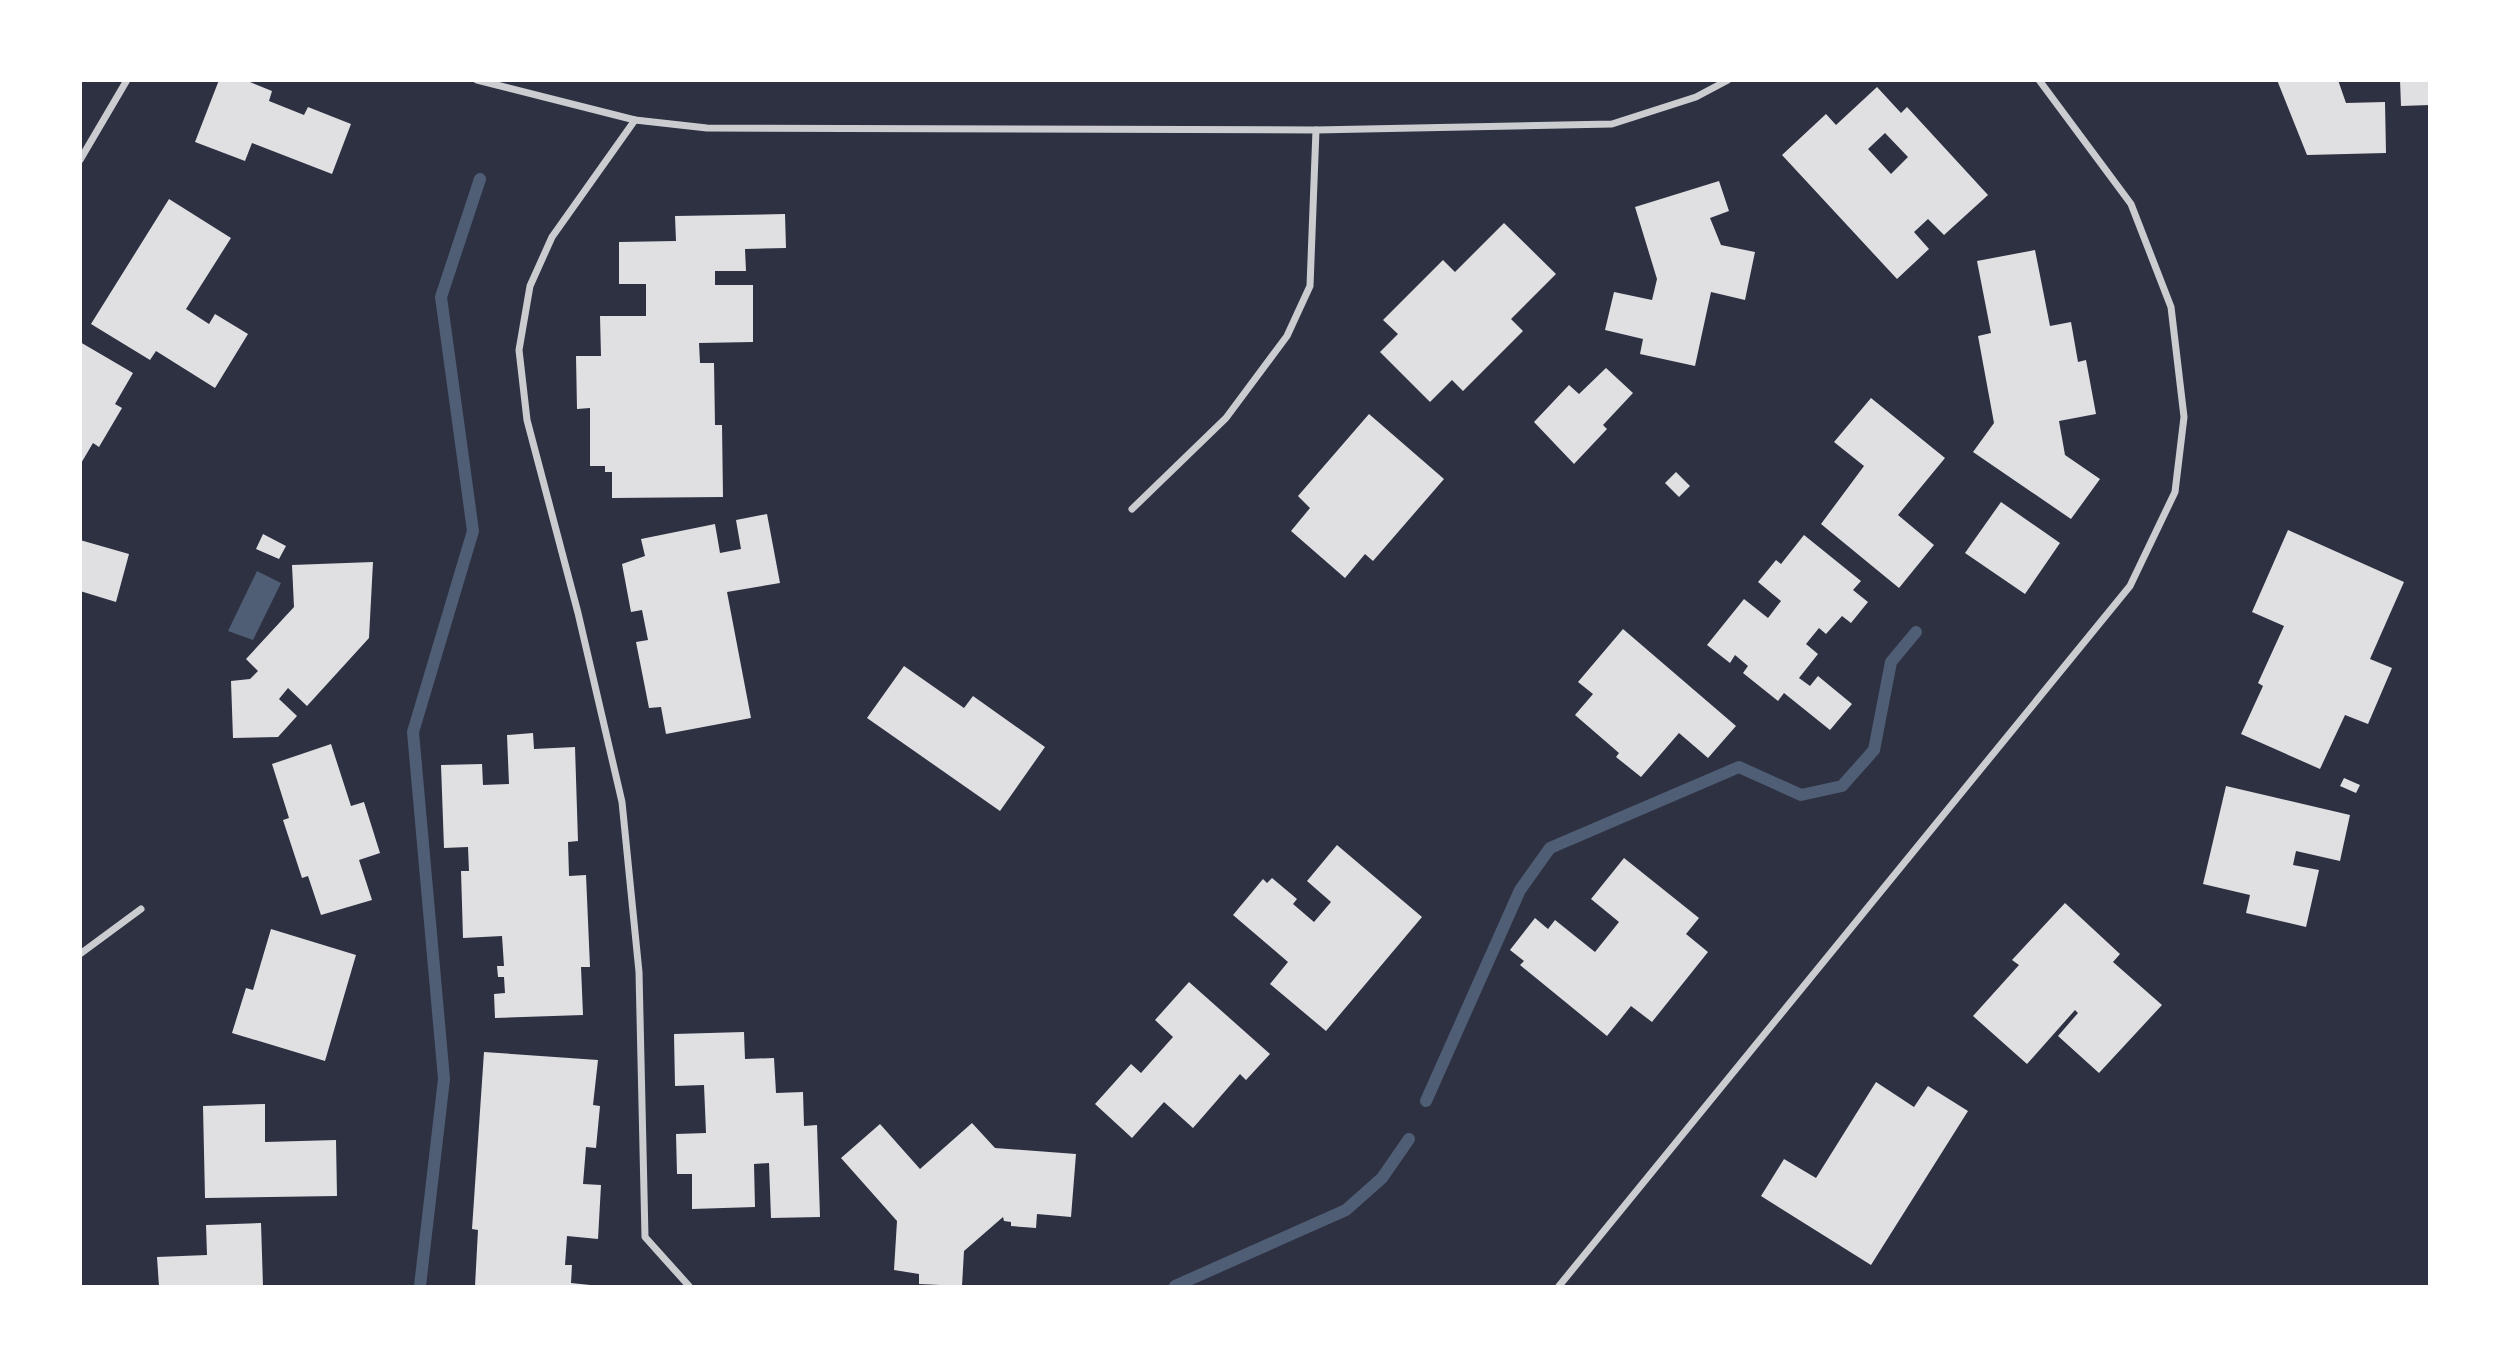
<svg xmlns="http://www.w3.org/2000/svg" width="2510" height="1367" font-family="Barlow,sans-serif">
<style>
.water{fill:#4f5d75}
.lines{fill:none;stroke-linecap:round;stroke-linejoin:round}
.stream{stroke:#4f5d75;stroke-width:12}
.building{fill:#e0e0e3;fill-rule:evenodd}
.minor{stroke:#caccd0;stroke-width:7}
</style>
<rect width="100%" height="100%" fill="#2d3142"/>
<!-- water -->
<polygon class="water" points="257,571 281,583 253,640 228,631"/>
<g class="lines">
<!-- stream -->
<g class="stream">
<polyline points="1426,1101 1520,890 1550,848 1739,767 1801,795 1842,786 1874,750 1891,662 1916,632"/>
<polyline points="420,1286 444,1079 413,732 473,531 441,297 480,179"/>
<polyline points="1175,1286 1346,1210 1382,1178 1409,1139"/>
</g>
</g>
<!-- building -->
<g class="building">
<polygon points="219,80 245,80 272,91 269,101 304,115 308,107 351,124 332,174 252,143 245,161 195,142"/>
<polygon points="2277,80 2338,80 2346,103 2385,102 2386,153 2307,155"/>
<polygon points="2400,80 2430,80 2430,105 2401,106"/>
<path d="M1877,87L1901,113L1907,107L1988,195L1944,235L1928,219L1914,232L1929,249L1897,279L1782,155L1826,114L1836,125ZM1885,133L1908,157L1891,174L1868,149Z"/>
<polygon points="1719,181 1729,211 1710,218 1721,245 1755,252 1745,300 1711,292 1695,366 1640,354 1643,339 1605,330 1614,292 1652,300 1657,279 1635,207"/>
<polygon points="169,199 231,238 186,309 209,324 215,314 248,334 215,388 156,351 150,360 91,324"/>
<polygon points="785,214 786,248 745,249 746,271 715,271 715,285 753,285 753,342 699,343 700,363 714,363 715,425 722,425 723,497 612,498 612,472 605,472 605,466 590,466 590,408 577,409 576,356 601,356 600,316 646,316 646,284 619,284 619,242 676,241 675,216"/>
<polygon points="1504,223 1556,274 1511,319 1523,331 1463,391 1452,380 1430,402 1380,352 1398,334 1383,320 1443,260 1455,272"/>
<polygon points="2035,250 2050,326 2071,322 2078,362 2086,360 2096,414 2059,421 2065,455 2100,479 2071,519 1973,452 1994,423 1978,336 1991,333 1977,261"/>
<polygon points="80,342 133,373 115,404 122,408 99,447 93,443 80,465"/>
<polygon points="1606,368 1633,393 1603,425 1607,429 1574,464 1534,422 1569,385 1579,394"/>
<polygon points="1871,398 1945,458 1898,515 1934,545 1899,588 1821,524 1864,466 1834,442"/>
<polygon points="1369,414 1444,479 1373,561 1365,554 1345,578 1291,531 1310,508 1298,496"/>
<polygon points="1676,472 1690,486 1679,497 1665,483"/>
<polygon points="2001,502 2060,543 2025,594 1965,553"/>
<polygon points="767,514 780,583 727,592 751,718 666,734 661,707 649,708 636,642 648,640 642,610 631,612 622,564 645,556 641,539 715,524 720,553 741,549 736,520"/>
<polygon points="2288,530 2404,582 2370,659 2392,668 2368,724 2345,715 2320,769 2241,734 2263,686 2258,683 2284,626 2252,612"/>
<polygon points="263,534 286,546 279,559 256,549"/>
<polygon points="1804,535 1861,581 1853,590 1868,602 1851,623 1842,616 1826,634 1819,628 1806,644 1818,654 1799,678 1810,686 1818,676 1852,704 1830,730 1784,693 1778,701 1743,673 1748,666 1735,655 1730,663 1707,645 1744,599 1768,618 1781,601 1758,582 1776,560 1781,564"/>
<polygon points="80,540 129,554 116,602 80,591"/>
<polygon points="373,562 369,638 307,706 288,688 279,699 297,716 278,737 233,738 231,681 250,679 258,671 246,659 294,607 292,565"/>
<polygon points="1623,629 1736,726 1708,758 1679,733 1641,777 1616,757 1619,753 1575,715 1593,694 1578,682"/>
<polygon points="904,666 964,708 973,696 1045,747 1000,811 867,718"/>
<polygon points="533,733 534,749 575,747 578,841 568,842 569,876 586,875 590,967 581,967 583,1015 495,1018 494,994 505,993 504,977 498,977 497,966 504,966 502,936 463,938 461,871 469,871 468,847 444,848 441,765 482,764 483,785 509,784 507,735"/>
<polygon points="331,744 351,806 364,802 380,853 359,860 372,900 321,915 308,876 302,878 283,820 289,818 272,764"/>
<polygon points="2344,778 2360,785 2356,793 2340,786"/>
<polygon points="2226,786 2350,815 2340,861 2296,851 2293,865 2319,870 2306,927 2246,913 2250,895 2203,884"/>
<polygon points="1337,845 1422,917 1326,1031 1270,984 1288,962 1233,915 1263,879 1267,883 1272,878 1297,899 1293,904 1314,922 1331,902 1307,881"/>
<polygon points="1624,858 1699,918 1686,934 1708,952 1652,1022 1631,1006 1607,1036 1520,965 1524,961 1510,950 1535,918 1548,929 1555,920 1595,952 1619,922 1591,899"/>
<polygon points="2065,903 2120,954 2113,962 2162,1005 2099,1073 2058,1036 2078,1013 2075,1010 2027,1064 1973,1016 2019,965 2012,960"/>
<polygon points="271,929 356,955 325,1061 232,1033 246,988 253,990"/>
<polygon points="1189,982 1270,1054 1246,1080 1240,1074 1193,1128 1164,1102 1132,1138 1095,1104 1131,1064 1141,1073 1173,1037 1155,1020"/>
<polygon points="744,1032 745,1059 774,1058 776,1093 803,1092 804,1126 817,1125 820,1217 771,1218 769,1163 754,1164 755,1207 692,1209 692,1174 677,1174 676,1134 706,1133 704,1085 675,1086 674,1034"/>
<polygon points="484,1052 598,1060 593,1105 600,1106 596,1148 586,1147 583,1184 601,1185 598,1239 567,1236 565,1265 572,1265 571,1283 600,1286 475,1286 478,1230 472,1229"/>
<polygon points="1876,1082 1914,1107 1928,1086 1968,1111 1871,1265 1761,1196 1784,1159 1816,1178"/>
<polygon points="265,1104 265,1142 336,1140 337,1196 205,1198 203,1106"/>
<polygon points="972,1123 995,1148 1076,1154 1071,1217 1037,1214 1036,1228 1011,1226 1011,1222 1004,1221 1003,1217 964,1251 962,1286 919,1284 919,1274 894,1270 897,1221 841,1158 880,1124 920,1169"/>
<polygon points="261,1223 263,1286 159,1286 157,1257 207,1255 206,1225"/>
</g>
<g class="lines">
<!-- minor -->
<g class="minor">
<polyline points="477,80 635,120 707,128 1316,130 1612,124 1696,97 1728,80"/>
<polyline points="635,120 552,237 530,286 519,350 527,420 578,613 622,802 639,972 645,1237 689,1286"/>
<polyline points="80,160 127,80"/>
<polyline points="1132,509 1226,418 1287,336 1310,286 1316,130"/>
<polyline points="80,954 141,909"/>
<polyline points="1559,1286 2130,586 2175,492 2184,417 2171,307 2131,204 2039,80"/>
</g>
</g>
<!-- border -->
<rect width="2510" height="1367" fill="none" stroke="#ffffff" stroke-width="164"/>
</svg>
